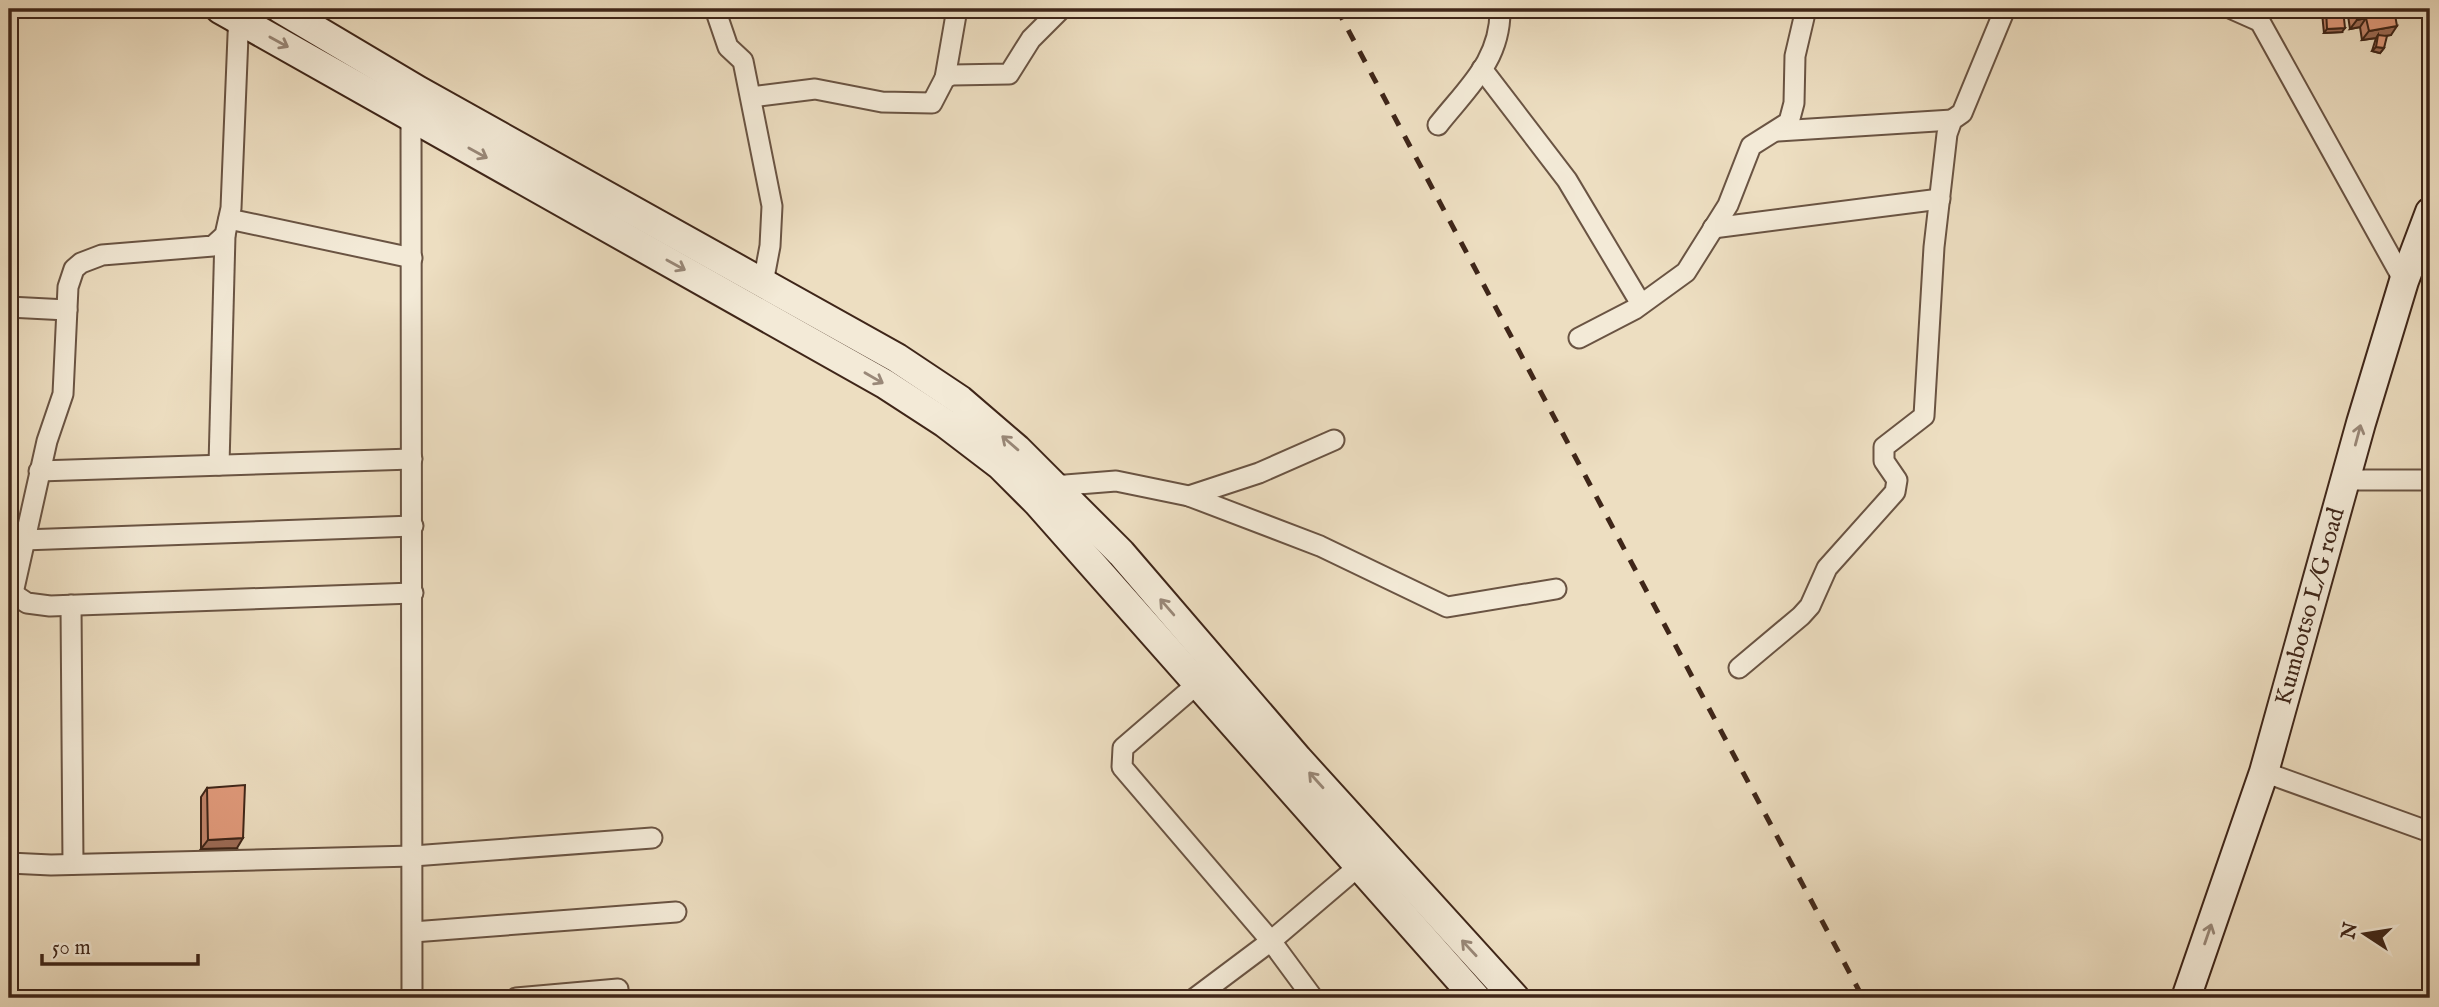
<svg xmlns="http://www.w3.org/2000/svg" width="2439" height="1007" font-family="'IM FELL English',serif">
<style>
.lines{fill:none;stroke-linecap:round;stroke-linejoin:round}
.minor-casing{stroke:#6a5443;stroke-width:23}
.secondary-casing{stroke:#3f2619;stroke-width:32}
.minor{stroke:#f3ead7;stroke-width:19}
.secondary{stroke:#f3ead7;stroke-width:28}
.rail{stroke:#3f2619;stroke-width:5;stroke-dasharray:12 12;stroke-linecap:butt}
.wall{fill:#c1846a;stroke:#3f2619;stroke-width:2}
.shaded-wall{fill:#9d6c56;stroke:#3f2619;stroke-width:2}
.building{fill:#e09a7b;stroke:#3f2619;stroke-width:2}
.oneway{stroke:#998878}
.labels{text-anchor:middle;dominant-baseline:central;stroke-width:6;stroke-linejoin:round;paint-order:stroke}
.street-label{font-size:24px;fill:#3f2619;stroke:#f3ead7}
</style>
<rect width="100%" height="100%" fill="#eddec1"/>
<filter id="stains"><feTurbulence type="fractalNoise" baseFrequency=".00286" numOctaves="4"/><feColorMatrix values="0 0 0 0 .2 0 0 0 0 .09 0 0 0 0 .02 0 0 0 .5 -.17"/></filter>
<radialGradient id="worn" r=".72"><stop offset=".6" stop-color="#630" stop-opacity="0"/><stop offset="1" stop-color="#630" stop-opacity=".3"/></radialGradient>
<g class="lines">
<defs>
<g id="minor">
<polyline points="715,9 728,47 743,61 772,206 770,246 763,283"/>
<polyline points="2232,9 2259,21"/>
<polyline points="2253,9 2404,281"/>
<polyline points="1482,69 1567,180 1641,304"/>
<polyline points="945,78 957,9"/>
<polyline points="751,97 815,89 882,102 932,103 945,78 952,75 1009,74 1031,39 1061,9"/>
<polyline points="411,115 412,998"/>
<path d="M1438,125C1468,87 1501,60 1500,9"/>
<polyline points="1778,131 1952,120"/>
<polyline points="229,219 412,258"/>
<polyline points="1713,228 1940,199"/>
<polyline points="9,307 67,310"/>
<polyline points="1579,338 1635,309 1686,272 1728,205 1751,146 1789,122 1794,103 1795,56 1806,9"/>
<polyline points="219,465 225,235"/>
<polyline points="39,471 412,459"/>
<polyline points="2346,480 2430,480"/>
<polyline points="1053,486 1116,481 1189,496 1259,473 1334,440"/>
<polyline points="1189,496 1320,546 1447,607 1556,589"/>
<polyline points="23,540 413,526"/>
<polyline points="9,591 27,603 50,606 413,593"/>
<polyline points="13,593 47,441 63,394 68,287 74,269 81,263 102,255 213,246 225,235 231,208 239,11"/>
<polyline points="71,605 73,864"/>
<polyline points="1739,668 1801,616 1810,606 1827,568 1895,492 1897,480 1884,461 1884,447 1924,416 1934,247 1947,134 1952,120 1962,113 2005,9"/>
<polyline points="1196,685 1123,748 1122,767 1271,941 1313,998"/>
<polyline points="2264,772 2430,832"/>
<polyline points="9,863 51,865 413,856 652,838"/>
<polyline points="413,932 676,912"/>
<polyline points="516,998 618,989"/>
<polyline points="1195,998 1271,941 1359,866"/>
</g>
<g id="secondary">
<polyline points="220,9 885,384 945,423 1000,465 1037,502 1476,998"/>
<polyline points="281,9 419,91 897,358 960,400 1017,449 1121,553 1298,759 1515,998"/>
<path id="s1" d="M2186,998L2264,772L2361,423L2404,281L2430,212"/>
</g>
</defs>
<!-- minor casing -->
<use href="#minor" class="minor-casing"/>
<!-- secondary casing -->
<use href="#secondary" class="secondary-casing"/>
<!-- minor -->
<use href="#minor" class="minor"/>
<!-- secondary -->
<use href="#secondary" class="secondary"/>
<!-- rail -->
<polyline class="rail" points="1337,9 1863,998"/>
</g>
<!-- wall -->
<g class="wall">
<polygon points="2285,9 2306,9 2287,14"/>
<polygon points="2326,9 2342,32 2324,33 2322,13"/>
<polygon points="2347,9 2394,9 2391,35 2385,36 2384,48 2380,53 2372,51 2376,38 2362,40 2360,27 2350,29"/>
<polygon points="207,788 237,848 201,849 201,797"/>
</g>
<!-- shaded-wall -->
<g class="shaded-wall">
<polygon points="2291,9 2306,9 2287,14"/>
<polygon points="2366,18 2360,27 2350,29 2357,20"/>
<polygon points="2397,26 2391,35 2378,37 2378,35 2376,38 2362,40 2369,31"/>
<polygon points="2345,28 2342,32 2324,33 2327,29"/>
<polygon points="2376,47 2384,48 2380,53 2372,51"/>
<polygon points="243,838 237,848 201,849 208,840"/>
</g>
<!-- building -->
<g class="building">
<polygon points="2326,9 2343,9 2345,28 2327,29"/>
<polygon points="2355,9 2394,9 2397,26 2369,31 2366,18 2357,20"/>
<polygon points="2378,35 2387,36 2384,48 2376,47"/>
<polygon points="245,785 243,838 208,840 207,788"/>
<polygon points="273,990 273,998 232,998 232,991"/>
</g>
<!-- one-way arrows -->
<defs><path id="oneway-shaft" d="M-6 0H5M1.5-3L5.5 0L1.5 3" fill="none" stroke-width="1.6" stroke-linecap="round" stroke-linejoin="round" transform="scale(1.75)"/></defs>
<g class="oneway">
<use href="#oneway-shaft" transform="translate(279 42) rotate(29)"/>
<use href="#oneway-shaft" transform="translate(478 153) rotate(29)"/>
<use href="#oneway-shaft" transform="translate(676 265) rotate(29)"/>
<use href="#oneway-shaft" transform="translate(874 378) rotate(30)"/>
<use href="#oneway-shaft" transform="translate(2358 435) rotate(-75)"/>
<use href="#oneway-shaft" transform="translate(1010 443) rotate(-139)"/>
<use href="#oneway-shaft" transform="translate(1167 607) rotate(-131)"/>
<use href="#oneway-shaft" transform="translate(1316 780) rotate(-132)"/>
<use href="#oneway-shaft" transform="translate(2208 934) rotate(-71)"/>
<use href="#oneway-shaft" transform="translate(1469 948) rotate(-133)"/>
</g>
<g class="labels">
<!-- street labels -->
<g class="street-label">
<text stroke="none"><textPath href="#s1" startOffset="411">Kumbotso L/G road</textPath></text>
</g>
</g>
<!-- margin -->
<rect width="2439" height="1007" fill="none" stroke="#eddec1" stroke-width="35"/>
<rect x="10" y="10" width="2418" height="986" fill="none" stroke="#3f2619" stroke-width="3.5"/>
<rect x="18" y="18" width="2404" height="972" fill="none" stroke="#3f2619" stroke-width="2"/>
<!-- north arrow -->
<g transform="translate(2365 934) rotate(282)" stroke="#f3ead7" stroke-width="5" paint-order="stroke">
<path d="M0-5L12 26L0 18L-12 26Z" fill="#3f2619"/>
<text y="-10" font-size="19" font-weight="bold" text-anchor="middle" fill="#3f2619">N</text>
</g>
<!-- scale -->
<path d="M42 954v10h156v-10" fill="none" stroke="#3f2619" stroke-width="3.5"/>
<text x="52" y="954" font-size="21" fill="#3f2619" stroke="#f3ead7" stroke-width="5" paint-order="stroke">50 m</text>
<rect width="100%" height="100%" filter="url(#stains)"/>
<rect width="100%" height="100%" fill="url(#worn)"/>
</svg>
